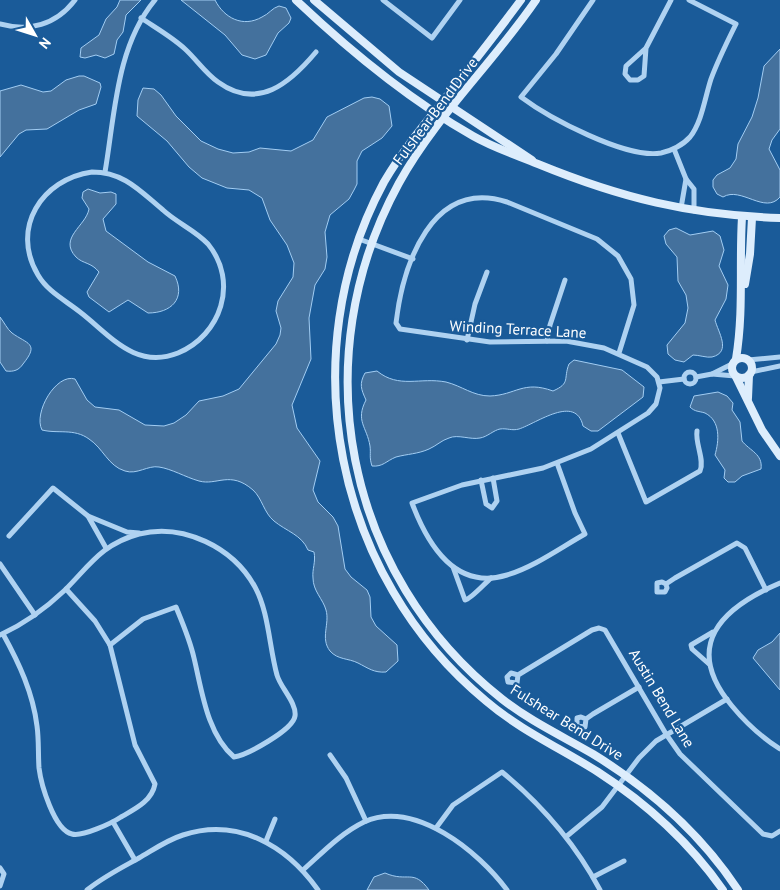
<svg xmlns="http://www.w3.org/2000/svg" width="780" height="890" font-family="'PT Sans',sans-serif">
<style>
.water{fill:#44719d;stroke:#a2cdf3}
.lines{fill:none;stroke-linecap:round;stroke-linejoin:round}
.street{stroke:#afd2f1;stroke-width:5}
.secondary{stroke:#ddedfc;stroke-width:8}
.labels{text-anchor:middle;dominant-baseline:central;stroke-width:4.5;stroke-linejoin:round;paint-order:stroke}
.street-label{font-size:15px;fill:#fff;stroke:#1a5b99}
</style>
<rect width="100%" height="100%" fill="#1a5b99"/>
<!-- water -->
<g class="water">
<polygon points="120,0 141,0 126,15 123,32 117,40 114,54 105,58 96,55 85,58 80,57 81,48 99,35 106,19 117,7"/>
<path d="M181,0H215C224,18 243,28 262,17C269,14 272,8 279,6L286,8L291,18L289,23L278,33L266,55L255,59L242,55L225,35Z"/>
<path d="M780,49V129L772,140L769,149L780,170V197C765,215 741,186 723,197L717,194L713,187V180L717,175L730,168L736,159L738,144L752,117L758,98L764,66Z"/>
<polygon points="79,76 84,76 100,83 101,87 96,104 79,110 47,129 26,130 19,134 0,157 0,91 21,85 43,92 51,91 66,80"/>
<path d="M143,88L154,89L161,95L176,116L201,141L218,149L233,153L249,152L260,148L291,151L313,140L327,117L364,98L372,97L380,99L389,106L392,126L382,138L362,151L357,161V184L354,190L349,199L330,215L325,232L327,257L325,269L315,285L309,318L311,359L292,405L297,428L320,461L313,490L318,502L333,517L338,526L345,569L351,577L367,590L370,597L371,617L376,626L397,645L398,661L386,672C374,673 368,668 358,663C348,658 338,660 330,651C320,638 330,624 326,610C323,599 313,591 313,578C312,569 316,562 314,552L308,550C302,535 286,531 274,521C264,513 262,498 253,490C230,470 217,486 199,481C185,477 172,469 159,467C148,465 137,475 125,471C108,466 103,448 89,439C74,428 58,434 42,430C33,413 56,373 75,379L87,400L95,407L119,410L145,425L164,426L174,423L186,415L199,401L223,396L239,389L276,344L280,335L281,328L276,311L278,301L293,277L294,263L287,245L270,220L262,198L249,190L227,188L202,178L189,167L167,141L137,116L138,100Z"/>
<path d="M88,189L100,193L111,192L116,194V204L103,219L106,231L148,262L175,276C186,299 171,313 148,313L128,300L109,312L89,297L87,292L99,272C91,262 83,264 76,257C58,238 86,226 89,209L82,198L83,192Z"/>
<path d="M676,228L690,235L713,231L720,236L724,250L719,266L728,285L726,299L715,320C718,332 732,352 712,357C707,358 699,355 693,355L684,362L675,360L668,354L667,345L685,323L688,308L686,295L678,281L677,257L666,244L664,236L669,230Z"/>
<path d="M0,317C4,322 7,329 12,333C27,344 40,343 23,364C19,370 14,372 6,371L0,362Z"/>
<path d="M574,360L622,370L644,387L643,397L598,431H591L583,426C576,394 537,423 519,429C512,431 507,428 500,429C494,430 487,437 480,438C470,440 458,434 449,438C442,440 436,446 429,449C418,454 407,454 396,457C386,461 383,467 372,466C369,457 371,454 370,446C367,427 355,421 366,400C361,389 359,384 365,373L377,371C399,389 420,377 446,382C462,386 473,396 490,396C516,395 523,380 553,391C571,383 563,379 569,364Z"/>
<path d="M718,392L727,396L733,403L732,410L740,422L742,441C750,451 763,454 761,469L742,476L735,482H728L724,478L725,470L715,455C719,441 721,421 705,413C699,411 695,412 690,407L694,396Z"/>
<polygon points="780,633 780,690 753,658 758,650 772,642"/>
<path d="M385,873C408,883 413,868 429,890H367L374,877Z"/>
</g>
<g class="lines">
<!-- street -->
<g class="street">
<polyline points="383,0 432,38 460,0"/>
<path d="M593,0L556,54L521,97C549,118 626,159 661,153C671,151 683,145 690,137C702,122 705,97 711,79C718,60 727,42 736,24L689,0"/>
<path d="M141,18C156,28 172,37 185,49C197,60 205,73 218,82C258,111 290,83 316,52"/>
<path d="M0,24C29,32 56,25 75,0"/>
<polyline points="646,48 644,76 638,80 630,80 625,74 626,66 646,48 671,0"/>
<polyline points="674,149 686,179 694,189 694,211"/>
<path d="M92,172C124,172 140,191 163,210C177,223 195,230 208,244C239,282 221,335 178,353C135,370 110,335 80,312C65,300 48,292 38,275C10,228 42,179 92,172Z"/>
<path d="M105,172C115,114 116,47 155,0"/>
<polyline points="681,208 686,179"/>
<polyline points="359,239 413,259"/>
<polyline points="467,340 475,304 487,272"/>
<polyline points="547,341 550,325 565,280"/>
<polyline points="748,360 780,357"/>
<circle cx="690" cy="378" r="6"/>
<polyline points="751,372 780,366"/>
<polyline points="712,374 735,376"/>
<polyline points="696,377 712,374 732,364"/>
<polyline points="659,382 684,379"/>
<path d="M618,433L646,502L700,471C705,460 695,444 697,431"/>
<path d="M557,463L575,513L585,534C560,548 534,567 507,575C455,591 427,543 412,503L462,485L543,468L591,449L648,413L656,404L660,388L657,377L647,367L604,348L566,341L490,342L400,329L396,323C403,264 432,178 507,202L597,239L618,256L631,279L634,305L619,353"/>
<polyline points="481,480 486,504 492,508 497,501 493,478"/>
<polyline points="88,516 127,532 139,533"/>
<polyline points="9,536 53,488 88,516 106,548"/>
<polyline points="0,564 35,615"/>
<path d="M453,567L465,600C471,599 484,584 491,578"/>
<path d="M780,583C721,608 682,646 732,706C746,723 761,737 780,749"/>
<polyline points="666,584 662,582 657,583 657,592 665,592 667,588 666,584 675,578 737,543 745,548 766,590"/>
<path d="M3,634C19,663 33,693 37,726C39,740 38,754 39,768C41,784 54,830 72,834C82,837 112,823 121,817C135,809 152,801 155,784L135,745L110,645L95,621L66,589"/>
<path d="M0,635C24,624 46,608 65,590C90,565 102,544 139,534C183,523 233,547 255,587C269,613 269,646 277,675C280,687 297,703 295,716C293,730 247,755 234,757C207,734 202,691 194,658C190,640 183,624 176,607L143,619L110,645"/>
<polyline points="709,664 692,649 691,645 713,632"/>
<polyline points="518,675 517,683 508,682 507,677 511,673 518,675 592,630 599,628 605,630 666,734 680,754 763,834 772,836 780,831"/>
<polyline points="586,719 581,717 577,718 577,726 585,727 586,719 593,714 639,687"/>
<polyline points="330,755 346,778 366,821"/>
<polyline points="113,822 135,860"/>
<path d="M436,828L453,805L502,772C543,806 575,843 600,890"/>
<polyline points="567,836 602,807 639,758 656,741 727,699"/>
<polyline points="266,841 275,819"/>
<polyline points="0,868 4,874 0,886"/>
<path d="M303,870C322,853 341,833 364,822C415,799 479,852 507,890"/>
<polyline points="593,877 624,861"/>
<path d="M87,890C103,877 121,868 139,858C153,850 167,840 183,835C238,817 287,846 318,890"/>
</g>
<!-- secondary -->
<g class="secondary">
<path d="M296,0C350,51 408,99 473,136C494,148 516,155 538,164C621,198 690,215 780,218"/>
<polyline points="314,0 399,72 532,160"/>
<path d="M521,0C496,34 469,68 443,101C422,127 401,153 384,182C291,354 334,576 486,701C520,730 560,748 598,772C646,803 690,843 723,890"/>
<path d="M536,0C493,63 436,116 399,183C303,358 344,575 502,699C530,721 562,736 593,754C650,789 701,834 738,890"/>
<polyline points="745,284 750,254 752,218"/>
<circle cx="742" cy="368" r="10"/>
<path d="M736,359C744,310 739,266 742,217"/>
<polyline points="736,377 762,430 780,456"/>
<polyline points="748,398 749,375"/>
</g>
</g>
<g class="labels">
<!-- street labels -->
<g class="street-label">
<text transform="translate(435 111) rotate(-53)">Fulshear Bend Drive</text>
<text transform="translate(518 329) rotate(3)">Winding Terrace Lane</text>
<text transform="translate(662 698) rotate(59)">Austin Bend Lane</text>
<text transform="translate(567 722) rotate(32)">Fulshear Bend Drive</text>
</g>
</g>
<!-- north arrow -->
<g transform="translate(35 35) rotate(129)" stroke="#1a5b99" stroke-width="4" paint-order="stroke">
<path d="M0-4L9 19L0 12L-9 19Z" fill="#ffffff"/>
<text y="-8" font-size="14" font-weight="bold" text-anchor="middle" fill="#ffffff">N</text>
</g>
</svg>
